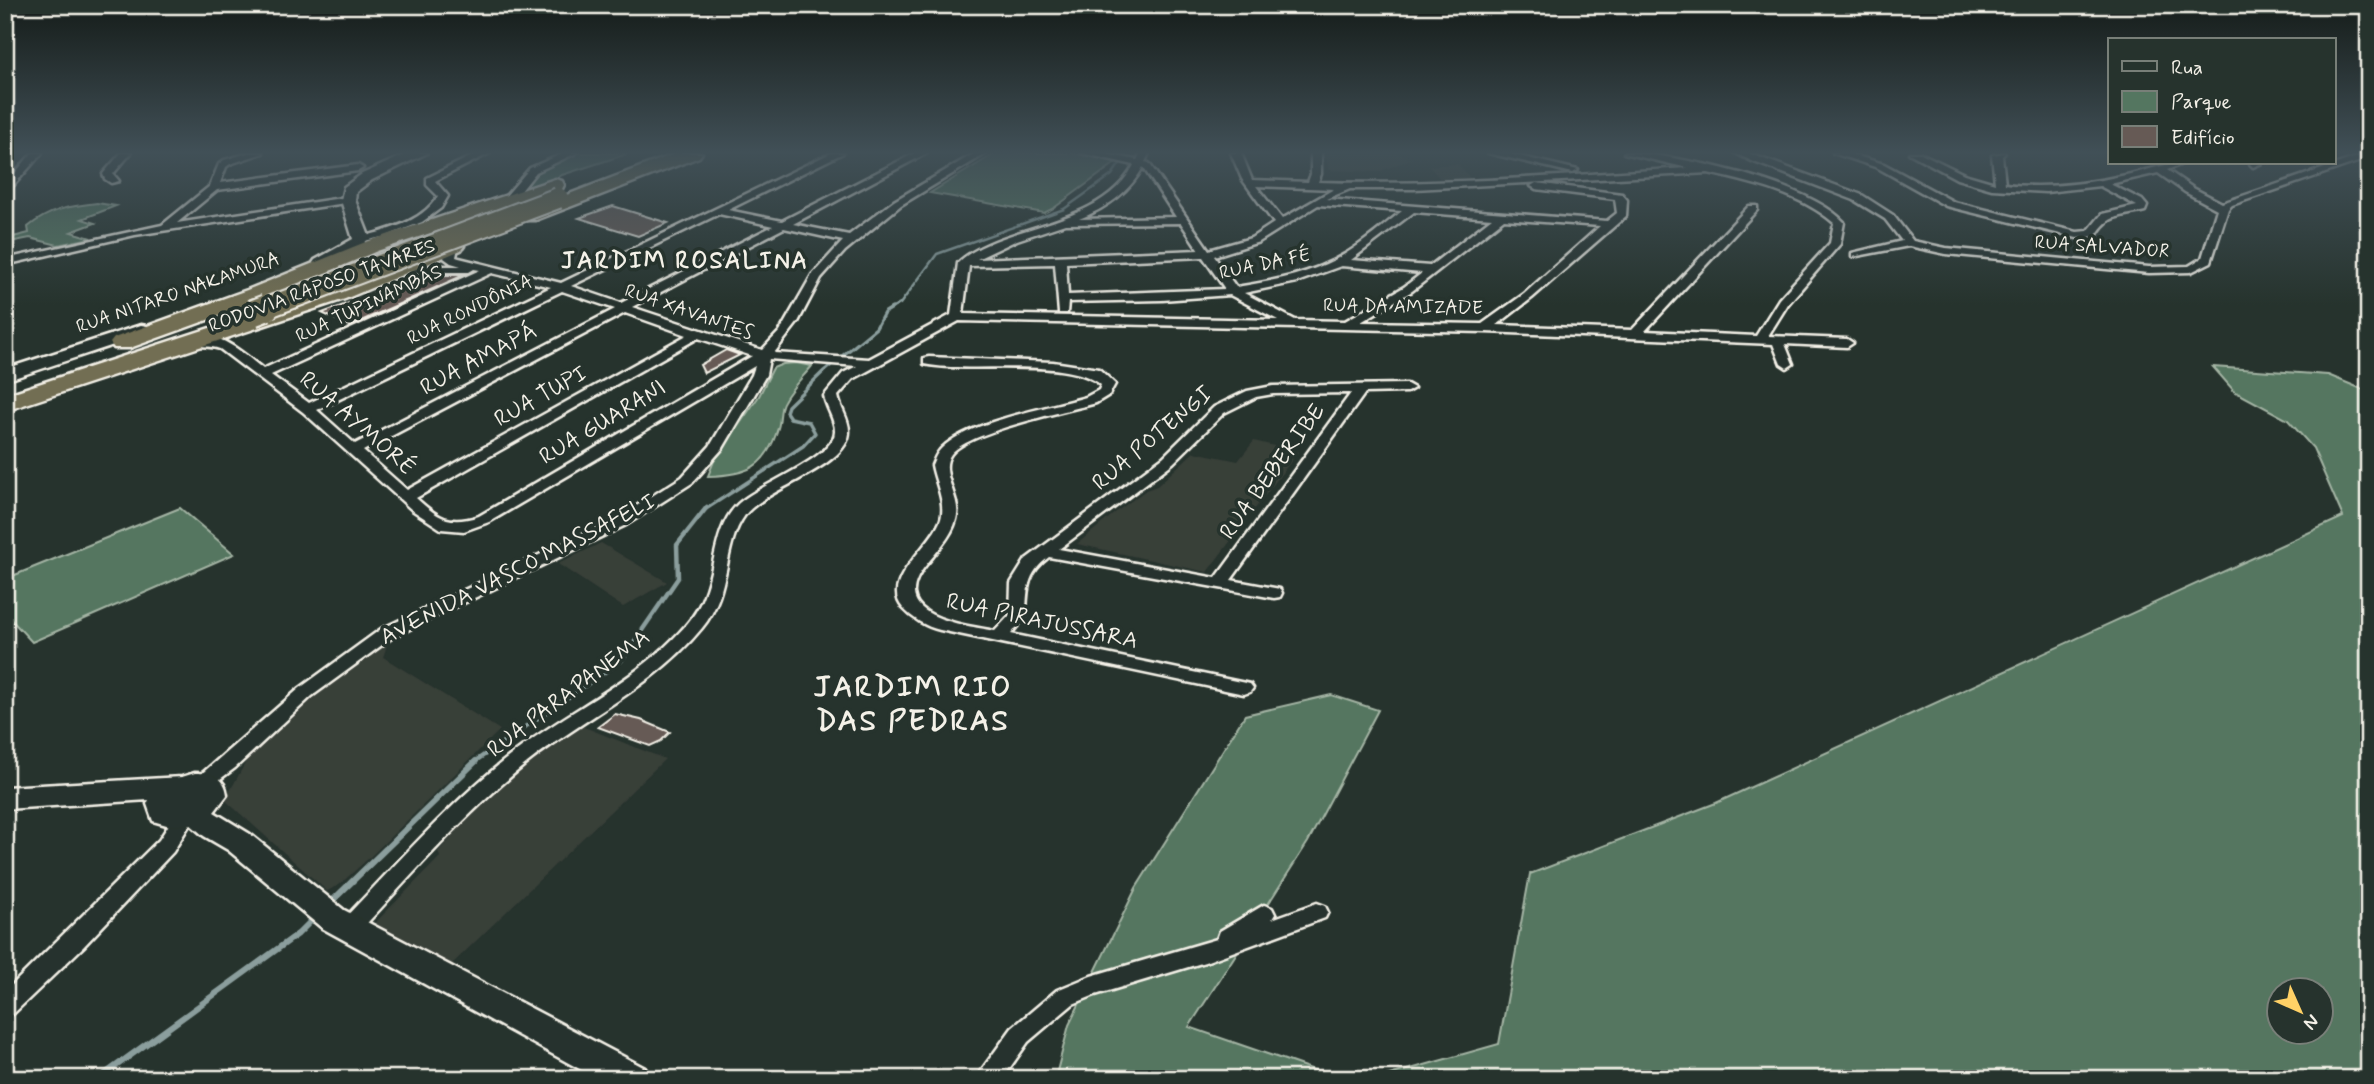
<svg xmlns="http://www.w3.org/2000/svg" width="2374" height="1084" font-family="Mynerve,sans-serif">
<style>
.built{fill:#393f39}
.green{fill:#547660;stroke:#a4b4a4;stroke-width:2;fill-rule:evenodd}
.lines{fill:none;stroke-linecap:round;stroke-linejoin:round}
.stream-far3{stroke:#8b9e9d;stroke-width:2.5}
.stream-far2{stroke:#8b9e9d;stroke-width:3.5}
.stream-far1{stroke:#8b9e9d;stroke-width:4.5}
.stream{stroke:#8b9e9d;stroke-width:6}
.building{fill:#665a55;stroke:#f4f1e8;stroke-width:2}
.street-casing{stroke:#f4f1e8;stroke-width:5}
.secondary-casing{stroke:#f4f1e8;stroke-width:5}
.highway-casing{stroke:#f4f1e8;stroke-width:5}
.street{fill:#26332d;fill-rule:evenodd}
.secondary{fill:#26332d;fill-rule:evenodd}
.highway{fill:#726e52;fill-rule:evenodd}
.highway-bridge-far1-casing{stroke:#f4f1e8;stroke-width:24;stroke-linecap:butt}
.highway-bridge-casing{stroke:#f4f1e8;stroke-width:30;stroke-linecap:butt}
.highway-bridge-far1{stroke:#726e52;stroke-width:20}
.highway-bridge{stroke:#726e52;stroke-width:25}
.labels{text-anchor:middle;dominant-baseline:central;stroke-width:7;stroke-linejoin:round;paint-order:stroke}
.far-street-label{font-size:19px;fill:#f4f1e8;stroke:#26332d}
.street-label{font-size:23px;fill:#f4f1e8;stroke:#26332d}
.far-district-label{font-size:24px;font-weight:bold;letter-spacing:2px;fill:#f4f1e8;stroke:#26332d}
.district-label{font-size:30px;font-weight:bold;letter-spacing:2px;fill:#f4f1e8;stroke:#26332d}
</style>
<rect width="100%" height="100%" fill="#26332d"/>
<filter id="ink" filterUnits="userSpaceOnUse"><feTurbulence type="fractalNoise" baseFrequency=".0143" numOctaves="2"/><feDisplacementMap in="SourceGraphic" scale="14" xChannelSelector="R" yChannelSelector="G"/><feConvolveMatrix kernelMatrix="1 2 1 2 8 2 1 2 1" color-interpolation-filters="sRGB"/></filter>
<g filter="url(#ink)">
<!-- built -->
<g class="built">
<polygon points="1325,153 1398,153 1411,159 1378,172 1329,170"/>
<polygon points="1458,164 1471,179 1441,180 1429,166"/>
<polygon points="1254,441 1298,452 1207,572 1077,544 1116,512 1146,490 1157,486 1194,452 1238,461"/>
<polygon points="601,543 667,582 623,607 558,564"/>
<polygon points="388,642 383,657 500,730 369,858 339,885 327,891 225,800 248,758 344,669"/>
<polygon points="579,725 665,759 451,965 371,927 440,857 438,852 501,781"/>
</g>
<!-- green -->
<g class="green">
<path d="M578,153H630L562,175L522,195C532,170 553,162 578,153Z"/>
<polygon points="996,153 1069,153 1118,161 1054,208 1044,213 930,193"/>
<path d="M97,203L116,206L82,219L95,223L71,232L91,238L58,245L30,238L5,243V239L29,233L28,227C50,209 70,206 97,203Z"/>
<path d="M796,363L812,366C803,377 791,388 784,401C779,408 781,419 778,428C766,468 747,475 708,476L714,461L759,396L773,368L783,364Z"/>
<path d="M2213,367L2328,375L2369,392V1079H1375L1499,1044L1530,874L1716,803L2343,517L2313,448L2288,420L2234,391ZM2280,990H2322V1032H2280Z"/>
<polygon points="180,508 234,554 32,642 5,613 5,579"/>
<polygon points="1331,695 1378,710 1308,842 1189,1027 1340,1079 1055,1079 1069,1025 1136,888 1245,715"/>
</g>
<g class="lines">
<!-- stream-far3 -->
<polyline class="stream-far3" points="889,310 900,304 937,254 1064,209 1112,175 1127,153"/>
<!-- stream-far2 -->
<polyline class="stream-far2" points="706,509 803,446 815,433 809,422 790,418 786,412 788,406 824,371 876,328 884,313 892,308"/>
<!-- stream-far1 -->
<polyline class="stream-far1" points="474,762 621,661 678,578 677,545 707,507"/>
<!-- stream -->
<g class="stream">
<polyline points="330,903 476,761"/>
<polyline points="98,1079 298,934 316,916"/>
</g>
</g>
<!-- building -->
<g class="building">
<polygon points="613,206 668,223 638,236 579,218"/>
<polygon points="424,275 464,275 350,326 322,313"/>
<polygon points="726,350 740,355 704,373 700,365"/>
<polygon points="615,714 641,720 670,732 661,741 650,746 598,727"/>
</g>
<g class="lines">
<defs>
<g id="street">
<polygon points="32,153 42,153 5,195 5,185"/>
<polygon points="121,153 131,153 113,174 119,181 111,183 105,179 103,174"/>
<polygon points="248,153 263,153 230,164 226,167 220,183 358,165 363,168 358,171 217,190 177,223 348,197 352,198 352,202 135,235 5,265 5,259 162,225 210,186 219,164 224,160"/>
<path d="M478,153H490L435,181L448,196L441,208L422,222L386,236L356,243V239C385,230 421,224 438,196L427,185V178Z"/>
<polygon points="564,153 576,153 536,172 513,201 505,201 505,197 530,168"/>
<path d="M831,153H843L728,210L782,221L915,153H927L793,224L849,235L894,201L975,153H987L901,205L845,251L821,278L798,322L774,353L869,359L951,315L958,263C967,253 983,246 995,241C1043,222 1107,215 1134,165L1082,153H1100L1137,160L1141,153H1149L1145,162L1149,163L1209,250L1251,238L1274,223L1242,179L1231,153H1241L1252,180L1308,182L1311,174V153H1321V174L1318,182C1441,186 1565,175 1688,168L1624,153C1676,153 1810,184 1844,222L1840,244L1788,304L1768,336L1847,339L1853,343L1847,347L1785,344L1793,364L1787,368L1781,364L1773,344L1485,332L959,321L853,379L838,396C840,408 849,419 849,431C850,466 764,489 745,515C722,546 732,592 702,628C655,686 585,717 527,763C464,814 411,876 356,935L348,938L340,935L337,929L340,923C397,864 450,802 515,752C566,712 628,685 674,638C687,625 698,612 704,595C716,566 714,529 736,506C754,486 836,458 835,431C835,419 826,408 824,396L843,373L857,366L769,359L766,375L723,448L692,483L626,525L393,637L312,696L235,768L208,788L201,790L194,788L191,783L300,688L381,629L616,519L682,477L710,446L752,375L755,366L489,522L464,531L441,529L412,510L303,412L220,349C210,345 196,348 189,342C213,324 245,355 263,369L480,270L474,269L469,272H401L395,269L401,266H461L451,263L444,258L448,247L453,244L458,247L456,257L459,258L561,283ZM1143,167L1176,217L1079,219C1106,208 1129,193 1143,167ZM1708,173C1752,183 1799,193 1834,223L1830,243L1779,299L1756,336L1645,331L1757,210V206H1749L1632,330L1497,325L1532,298L1626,216L1627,200L1622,194L1536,183L1531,186L1536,189L1615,199L1617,213L1607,221L1326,199L1350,189H1414ZM1256,186L1334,189L1282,219ZM1318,205L1402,211C1383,226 1365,242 1345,254C1312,274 1273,281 1236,287L1214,256L1259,242ZM1414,212L1492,218L1430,266L1351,260ZM719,214L773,226L621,303L571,286ZM1504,219L1600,226L1524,294L1482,324L1361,322L1412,291ZM1181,223L1199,250L977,259L1017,240L1065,224ZM784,228L843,241L812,275L780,331L762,350L632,307ZM1203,257L1225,289L1068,295L1066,263ZM1055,264L1059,313H1067L1068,302L1162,300L1230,295L1278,320L963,314L969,266ZM1341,266L1422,273L1404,287L1345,321L1295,320L1244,293L1297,282ZM492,273L551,287L309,403L271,375ZM562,291L615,309L355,444L317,410ZM625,313L687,335L407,490L363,451ZM698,338L752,356L479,516C449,526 438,518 416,498Z"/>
<polygon points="1488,153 1506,153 1578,170 1573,173"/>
<path d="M1735,153H1748L1862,195L1893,215L1913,241L1946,248L2149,267L2189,266L2202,258L2217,209L2185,192L2158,173L2110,184L2142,200L2147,206L2145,211C2121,217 2109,213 2096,236L2077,238L1946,206L1878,168L1833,153H1847L1884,164L1954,202L2077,232L2088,231L2102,214L2137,206L2100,186L2046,192L1992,189L1957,179L1909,153H1921L1964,174L1995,183L1992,155L2005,153L2002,156L2005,184C2045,189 2086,184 2126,175C2146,171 2164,163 2185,163L2167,170L2193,188L2222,203L2360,156L2362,153H2369V158L2232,205L2228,209L2211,262L2191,272L2149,273L1946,254L1909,246L1852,257V253L1902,241L1885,219L1854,200L1754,162Z"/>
<polygon points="2249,163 2262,163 2253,167"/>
<path d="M929,357L1053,362L1099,369L1115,384L1109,395L1096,403C1065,412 969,431 951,454C938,471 960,496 957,515C954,534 938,550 926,565C885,616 959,624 995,631L1010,615L1011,583L1026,559L1163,457L1214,407L1247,391L1273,386L1407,384L1414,388L1407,392L1365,393L1231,580L1280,589L1282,593L1280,597L1274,598L1049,557C1026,574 1027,590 1026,616L1011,634L1250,684L1253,688L1250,692L1244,694L940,630C926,627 912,618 903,608C879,581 933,545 941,519C946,502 935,482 932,465C935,458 937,452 943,447C971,421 1048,408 1086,397L1099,390L1101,385C1068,356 970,374 924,364V358ZM1351,393L1216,578L1059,549L1173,463L1224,413L1256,397L1273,394Z"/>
<polygon points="186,806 193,809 196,814 173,852 83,947 13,1014 5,1017 5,992 159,840 179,809"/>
<polygon points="1317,903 1325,906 1328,912 1325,918 1205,962 1095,995 1073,1004 1028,1042 1002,1079 975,1079 1012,1028 1057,990 1091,976 1217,939 1220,931 1264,905 1272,908 1275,914 1272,919"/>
</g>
<g id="secondary">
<path d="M409,153H427L372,180L356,192L355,200L369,236C366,248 328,269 315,266L313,263L315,260L353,239L341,200L344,187L362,174Z"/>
<polygon points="141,325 147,326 150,330 147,334 5,381 5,369"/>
<path d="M195,773C212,773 225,776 227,795L214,812L250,834L344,910L645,1068L650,1079H598L322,928L228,850L204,836L190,824L170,826L153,821L147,804L149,800L5,809V787L182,777Z"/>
</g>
<g id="highway">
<polygon points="677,153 702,153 699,157 536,220 522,220 519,216 522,212"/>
<polygon points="555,179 562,181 564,185 562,189 377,251 263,300 130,348 114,348 110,343 114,338 247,290 363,243"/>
<polygon points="454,240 461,242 464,246 461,250 345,299 5,411 5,395 329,289"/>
</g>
</defs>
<!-- street casing -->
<use href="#street" class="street-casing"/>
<!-- secondary casing -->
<use href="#secondary" class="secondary-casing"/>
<!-- highway casing -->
<use href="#highway" class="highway-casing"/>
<!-- street -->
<use href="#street" class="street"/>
<!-- secondary -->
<use href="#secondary" class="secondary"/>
<!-- highway -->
<use href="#highway" class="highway"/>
<defs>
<polyline id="highway-bridge-far1" points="261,310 558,198"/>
<polyline id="highway-bridge" points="253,313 266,308"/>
</defs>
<!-- highway-bridge-far1 casing -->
<use href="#highway-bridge-far1" class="highway-bridge-far1-casing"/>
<!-- highway-bridge casing -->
<use href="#highway-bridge" class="highway-bridge-casing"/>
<!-- highway-bridge-far1 -->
<use href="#highway-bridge-far1" class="highway-bridge-far1"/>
<!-- highway-bridge -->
<use href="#highway-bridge" class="highway-bridge"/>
</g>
</g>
<!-- sky -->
<linearGradient id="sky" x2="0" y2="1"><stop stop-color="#151c19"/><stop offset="0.5" stop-color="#415057"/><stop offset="1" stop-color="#415057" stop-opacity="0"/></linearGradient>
<rect width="2374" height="305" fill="url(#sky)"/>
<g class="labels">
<!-- far-street labels -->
<g class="far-street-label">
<text transform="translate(2102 247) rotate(4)">RUA SALVADOR</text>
<text transform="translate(1265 264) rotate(-12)">RUA DA FÉ</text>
<text transform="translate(322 286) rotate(-20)">RODOVIA RAPOSO TAVARES</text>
<text transform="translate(178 293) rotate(-19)">RUA NITARO NAKAMURA</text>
<text transform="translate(369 304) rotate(-25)">RUA TUPINAMBÁS</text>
<text transform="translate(1403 307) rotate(1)">RUA DA AMIZADE</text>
<text transform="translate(470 310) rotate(-26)">RUA RONDÔNIA</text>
<text transform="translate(689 312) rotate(19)">RUA XAVANTES</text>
</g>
<!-- street labels -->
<g class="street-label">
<text transform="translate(479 360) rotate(-28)">RUA AMAPÁ</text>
<text transform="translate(541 397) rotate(-29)">RUA TUPI</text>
<text transform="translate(603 423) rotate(-31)">RUA GUARANI</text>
<text transform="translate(357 424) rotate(41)">RUA AYMORÉ</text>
<text transform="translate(1153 439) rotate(-40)">RUA POTENGI</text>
<text transform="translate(1273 472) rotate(-54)">RUA BEBERIBE</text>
<text transform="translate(518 570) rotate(-27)">AVENIDA VASCO MASSAFELI</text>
<text transform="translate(1042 622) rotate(12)">RUA PIRAJUSSARA</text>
<text transform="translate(569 694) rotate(-37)">RUA PARAPANEMA</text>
</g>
<!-- far-district labels -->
<g class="far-district-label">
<text x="685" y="261">JARDIM ROSALINA</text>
</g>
<!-- district labels -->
<g class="district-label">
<text x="913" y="687">JARDIM RIO<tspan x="913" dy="34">DAS PEDRAS</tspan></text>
</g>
</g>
<!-- margin -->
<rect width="2374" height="1084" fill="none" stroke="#26332d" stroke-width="28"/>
<rect x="14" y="14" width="2346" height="1056" fill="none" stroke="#f4f1e8" stroke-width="2.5" filter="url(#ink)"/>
<!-- legend -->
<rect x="2108" y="38" width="228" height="126" fill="#26332d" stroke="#787f78" stroke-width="2"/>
<rect x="2122" y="61" width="35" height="10" fill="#26332d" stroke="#787f78" stroke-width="2"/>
<text x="2171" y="74" font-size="21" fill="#f4f1e8">Rua</text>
<rect x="2122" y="91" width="35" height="21" fill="#547660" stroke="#787f78" stroke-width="2"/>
<text x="2171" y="108" font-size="21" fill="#f4f1e8">Parque</text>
<rect x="2122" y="126" width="35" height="21" fill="#665a55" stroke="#787f78" stroke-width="2"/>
<text x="2171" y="144" font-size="21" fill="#f4f1e8">Edifício</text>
<!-- north arrow -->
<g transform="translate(2300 1011) rotate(135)"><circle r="33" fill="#26332d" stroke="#787f78" stroke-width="2"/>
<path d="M0-5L12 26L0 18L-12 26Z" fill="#ffd166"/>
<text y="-10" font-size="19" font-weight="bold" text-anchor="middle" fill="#f4f1e8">N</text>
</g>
</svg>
